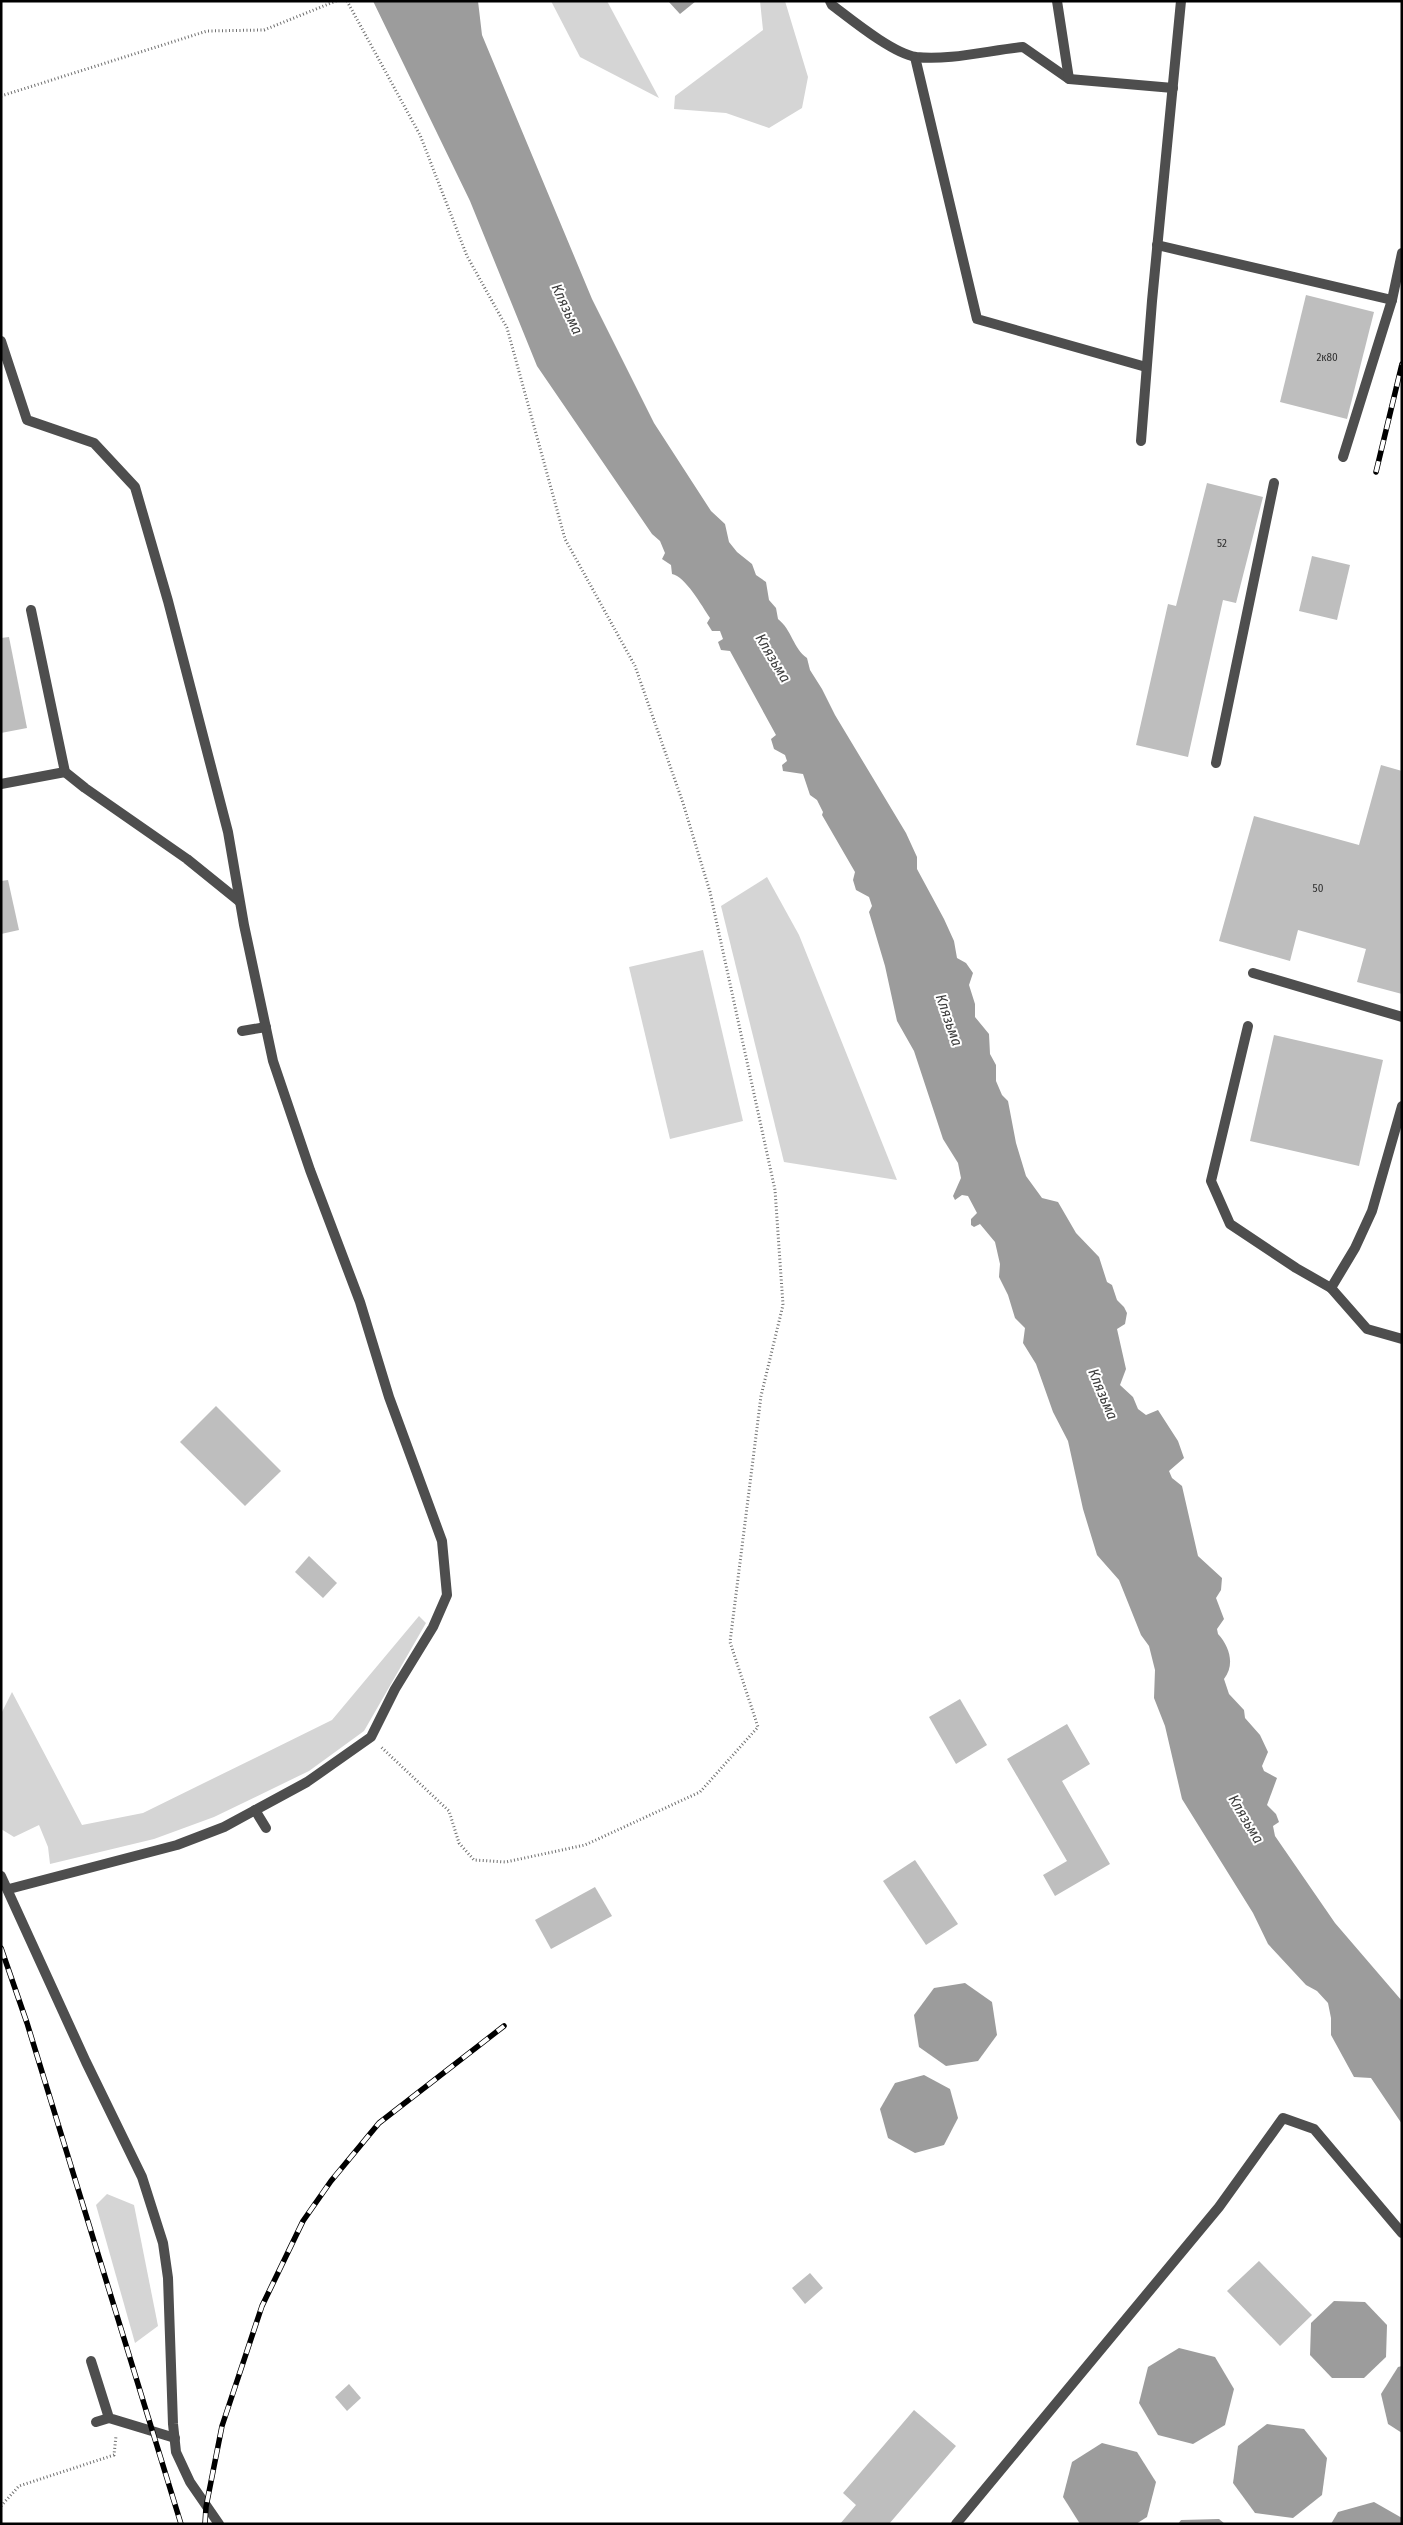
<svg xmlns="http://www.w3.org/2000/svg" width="1403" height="2525" font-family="'Fira Sans Condensed',sans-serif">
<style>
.green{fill:#d5d5d5}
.water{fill:#9c9c9c}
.building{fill:#bebebe}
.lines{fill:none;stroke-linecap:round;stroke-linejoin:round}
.path{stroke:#707070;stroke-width:3;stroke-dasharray:1 2.5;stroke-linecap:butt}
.lane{stroke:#4e4e4e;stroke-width:10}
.street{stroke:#4e4e4e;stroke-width:10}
.rail-casing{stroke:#000;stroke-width:5.5}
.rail{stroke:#fff;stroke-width:4;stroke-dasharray:11;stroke-linecap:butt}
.labels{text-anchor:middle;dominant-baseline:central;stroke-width:4;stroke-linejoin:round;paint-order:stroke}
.number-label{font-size:11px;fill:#303030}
.water-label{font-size:15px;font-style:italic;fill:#3d3d3d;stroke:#fff}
</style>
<rect width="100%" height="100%" fill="#fff"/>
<!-- green -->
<g class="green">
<polygon points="551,1 607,1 659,98 580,57"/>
<polygon points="760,1 785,1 808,77 802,108 769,128 726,113 674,109 675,96 763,30"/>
<polygon points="767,877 799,935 897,1180 784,1162 721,906"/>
<polygon points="703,950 743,1121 670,1139 629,967"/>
<polygon points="419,1616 426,1623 364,1731 309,1771 214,1817 154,1839 50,1864 48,1847 39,1825 14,1837 1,1829 1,1714 12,1692 82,1825 143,1813 332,1720"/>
<polygon points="107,2194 134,2205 158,2326 135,2343 96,2205"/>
</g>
<!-- water -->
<g class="water">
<path d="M373,1H478L482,35L592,299L654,423L711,511L725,524L729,542L737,552L752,564L756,575L766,582L769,600L776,608L778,619C792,630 793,648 807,658L810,670L822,689L835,715L906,833L917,857V869L944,919L954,941L957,958L966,963L973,973L969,985L975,1004V1017L989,1034L990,1054L996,1065V1081L1002,1095L1008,1101L1016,1143L1026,1176L1042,1198L1058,1202L1076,1233L1099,1257L1107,1282L1112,1285L1117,1300L1124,1307L1127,1313L1125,1324L1117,1329L1126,1369L1120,1385L1133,1397L1138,1409L1146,1415L1158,1410L1178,1441L1184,1458L1169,1471L1172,1478L1182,1486L1198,1556L1222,1578L1221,1590L1216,1598L1224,1619L1217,1629L1218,1634C1230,1647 1235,1665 1224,1679L1229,1694L1244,1710L1245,1718L1260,1735L1268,1752L1262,1766L1264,1771L1277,1778L1267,1805L1276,1814L1279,1822L1273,1826L1275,1836L1335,1923L1402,2001V2124L1371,2078L1354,2077L1331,2035V2018L1328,2003L1317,1991L1306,1985L1268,1944L1253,1913L1182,1799L1165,1726L1154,1698L1155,1670L1149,1646L1141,1635L1119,1580L1097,1555L1083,1509L1068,1441L1053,1412L1036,1364L1023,1343L1025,1328L1015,1318L1008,1295L999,1277L1000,1264L995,1242L980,1224L974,1227L971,1225V1219L977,1213L968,1196L962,1195L955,1200L953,1196L961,1178L958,1163L943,1139L914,1051L897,1021L885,966L869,912L872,906L869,897L856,890L853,880L855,872L822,815L823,812L817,800L810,795L803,774L783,771L782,765L787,761L785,755L774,749L771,739L776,735L730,651L721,650L718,642L723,639L720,631H712L707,623L710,618C702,606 685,576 672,574L671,565L662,559L665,553L660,541L652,534L537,366L470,201Z"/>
<polygon points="668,1 696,1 680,14"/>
<polygon points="965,1983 992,2002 997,2035 978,2061 946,2066 919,2047 914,2015 934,1988"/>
<polygon points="924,2075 950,2089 958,2118 944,2145 915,2153 888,2138 880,2109 895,2083"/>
<polygon points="1334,2301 1365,2302 1387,2325 1386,2357 1364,2378 1332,2378 1310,2355 1311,2323"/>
<polygon points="1179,2348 1215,2357 1234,2389 1225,2425 1193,2444 1158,2435 1139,2403 1148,2367"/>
<polygon points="1402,2366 1402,2433 1388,2424 1381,2394 1398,2367"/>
<polygon points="1267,2424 1304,2429 1327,2458 1322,2495 1293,2518 1255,2513 1233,2483 1238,2446"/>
<polygon points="1102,2443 1137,2452 1156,2482 1147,2517 1136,2524 1080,2524 1063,2497 1072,2462"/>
<polygon points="1374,2502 1402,2518 1402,2524 1331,2524 1338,2512"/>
<polygon points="1219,2519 1225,2524 1178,2524 1181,2520"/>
</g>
<!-- building -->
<g class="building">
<polygon points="1306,295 1374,312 1347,419 1280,402"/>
<polygon points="1207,483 1263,497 1236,603 1223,600 1188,757 1136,745 1168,604 1176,606"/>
<polygon points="1312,556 1350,565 1337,620 1299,611"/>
<polygon points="9,637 27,728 1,733 1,638"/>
<polygon points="1381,765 1402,771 1402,994 1357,982 1366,949 1298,930 1290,961 1219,941 1254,816 1359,845"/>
<polygon points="8,880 19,930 1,934 1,881"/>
<polygon points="1274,1035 1383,1060 1359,1166 1250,1141"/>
<polygon points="216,1406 281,1471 245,1506 180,1442"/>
<polygon points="309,1556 337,1583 323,1598 295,1572"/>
<polygon points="960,1699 987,1745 956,1764 929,1717"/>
<polygon points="1067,1724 1090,1764 1062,1781 1110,1864 1055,1896 1043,1875 1067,1861 1007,1759"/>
<polygon points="915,1860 958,1924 926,1945 883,1881"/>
<polygon points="595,1887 612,1916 551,1949 535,1920"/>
<polygon points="1259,2261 1312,2315 1280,2346 1227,2291"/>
<polygon points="810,2273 823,2288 805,2304 792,2288"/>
<polygon points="349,2384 361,2398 347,2411 335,2397"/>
<polygon points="914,2410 956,2446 889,2524 840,2524 856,2505 843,2493"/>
</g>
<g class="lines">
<!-- path -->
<g class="path">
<polyline points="347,1 420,135 467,256 507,328 565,539 635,666 683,803 710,892 775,1190 783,1305 761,1396 730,1642 758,1727 700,1792 585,1845 506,1862 474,1860 459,1843 449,1811 380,1746"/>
<polyline points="1,96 207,31 264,30 336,1"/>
<polyline points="1,2506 19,2486 114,2455 116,2436"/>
</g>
<!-- lane -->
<g class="lane">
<polyline points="1,341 27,420 94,443 135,487 168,601 228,832 244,925 273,1061 310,1170 360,1302 389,1397 442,1541 447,1595 433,1627 395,1689 371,1737 307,1782 224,1827 177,1845 9,1889"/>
<polyline points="31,610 65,772 85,788 187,859 239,901"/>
<polyline points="1,784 65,772"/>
<polyline points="1253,973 1402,1017"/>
<polyline points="242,1031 266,1027"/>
<polyline points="255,1810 266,1828"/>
<polyline points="91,2361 109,2418 175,2438"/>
<polyline points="96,2422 109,2418"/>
<polyline points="956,2524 1219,2207 1283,2118 1314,2129 1402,2233"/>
</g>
<!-- street -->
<g class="street">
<path d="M830,1L832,5C852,20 892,53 916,57C948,61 991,50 1023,47L1069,79L1173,88"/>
<polyline points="1057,1 1069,79"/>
<polyline points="915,57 977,319 1146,367"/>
<polyline points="1157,245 1392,300 1402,253"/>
<polyline points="1141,441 1152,301 1181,1"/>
<polyline points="1343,457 1392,300"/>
<polyline points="1216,763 1274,483"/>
<polyline points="1248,1026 1211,1181 1230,1224 1296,1268 1331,1288 1367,1329 1402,1339"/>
<polyline points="1331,1288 1355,1248 1372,1211 1402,1106"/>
<polyline points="1,1876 86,2062 142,2177 163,2243 168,2278 173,2424 176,2452 190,2482 219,2524"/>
</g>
<defs>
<g id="rail">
<polyline points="1376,472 1402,364"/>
<polyline points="1,1948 27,2023 181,2524"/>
<polyline points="205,2524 206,2507 222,2426 262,2306 303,2221 331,2181 379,2123 504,2026"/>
</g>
</defs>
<!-- rail casing -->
<use href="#rail" class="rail-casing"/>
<!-- rail -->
<use href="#rail" class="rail"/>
</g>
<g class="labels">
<!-- number labels -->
<g class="number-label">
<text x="1327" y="357">2к80</text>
<text x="1222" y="543">52</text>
<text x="1318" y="888">50</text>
</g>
<!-- water labels -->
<g class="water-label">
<text transform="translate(567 309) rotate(65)">Клязьма</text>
<text transform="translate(773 658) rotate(59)">Клязьма</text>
<text transform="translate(949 1020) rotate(71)">Клязьма</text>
<text transform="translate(1103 1394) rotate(67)">Клязьма</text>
<text transform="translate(1246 1819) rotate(59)">Клязьма</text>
</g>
</g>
<!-- border -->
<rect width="1403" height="2525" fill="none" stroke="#000000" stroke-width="5"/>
</svg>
